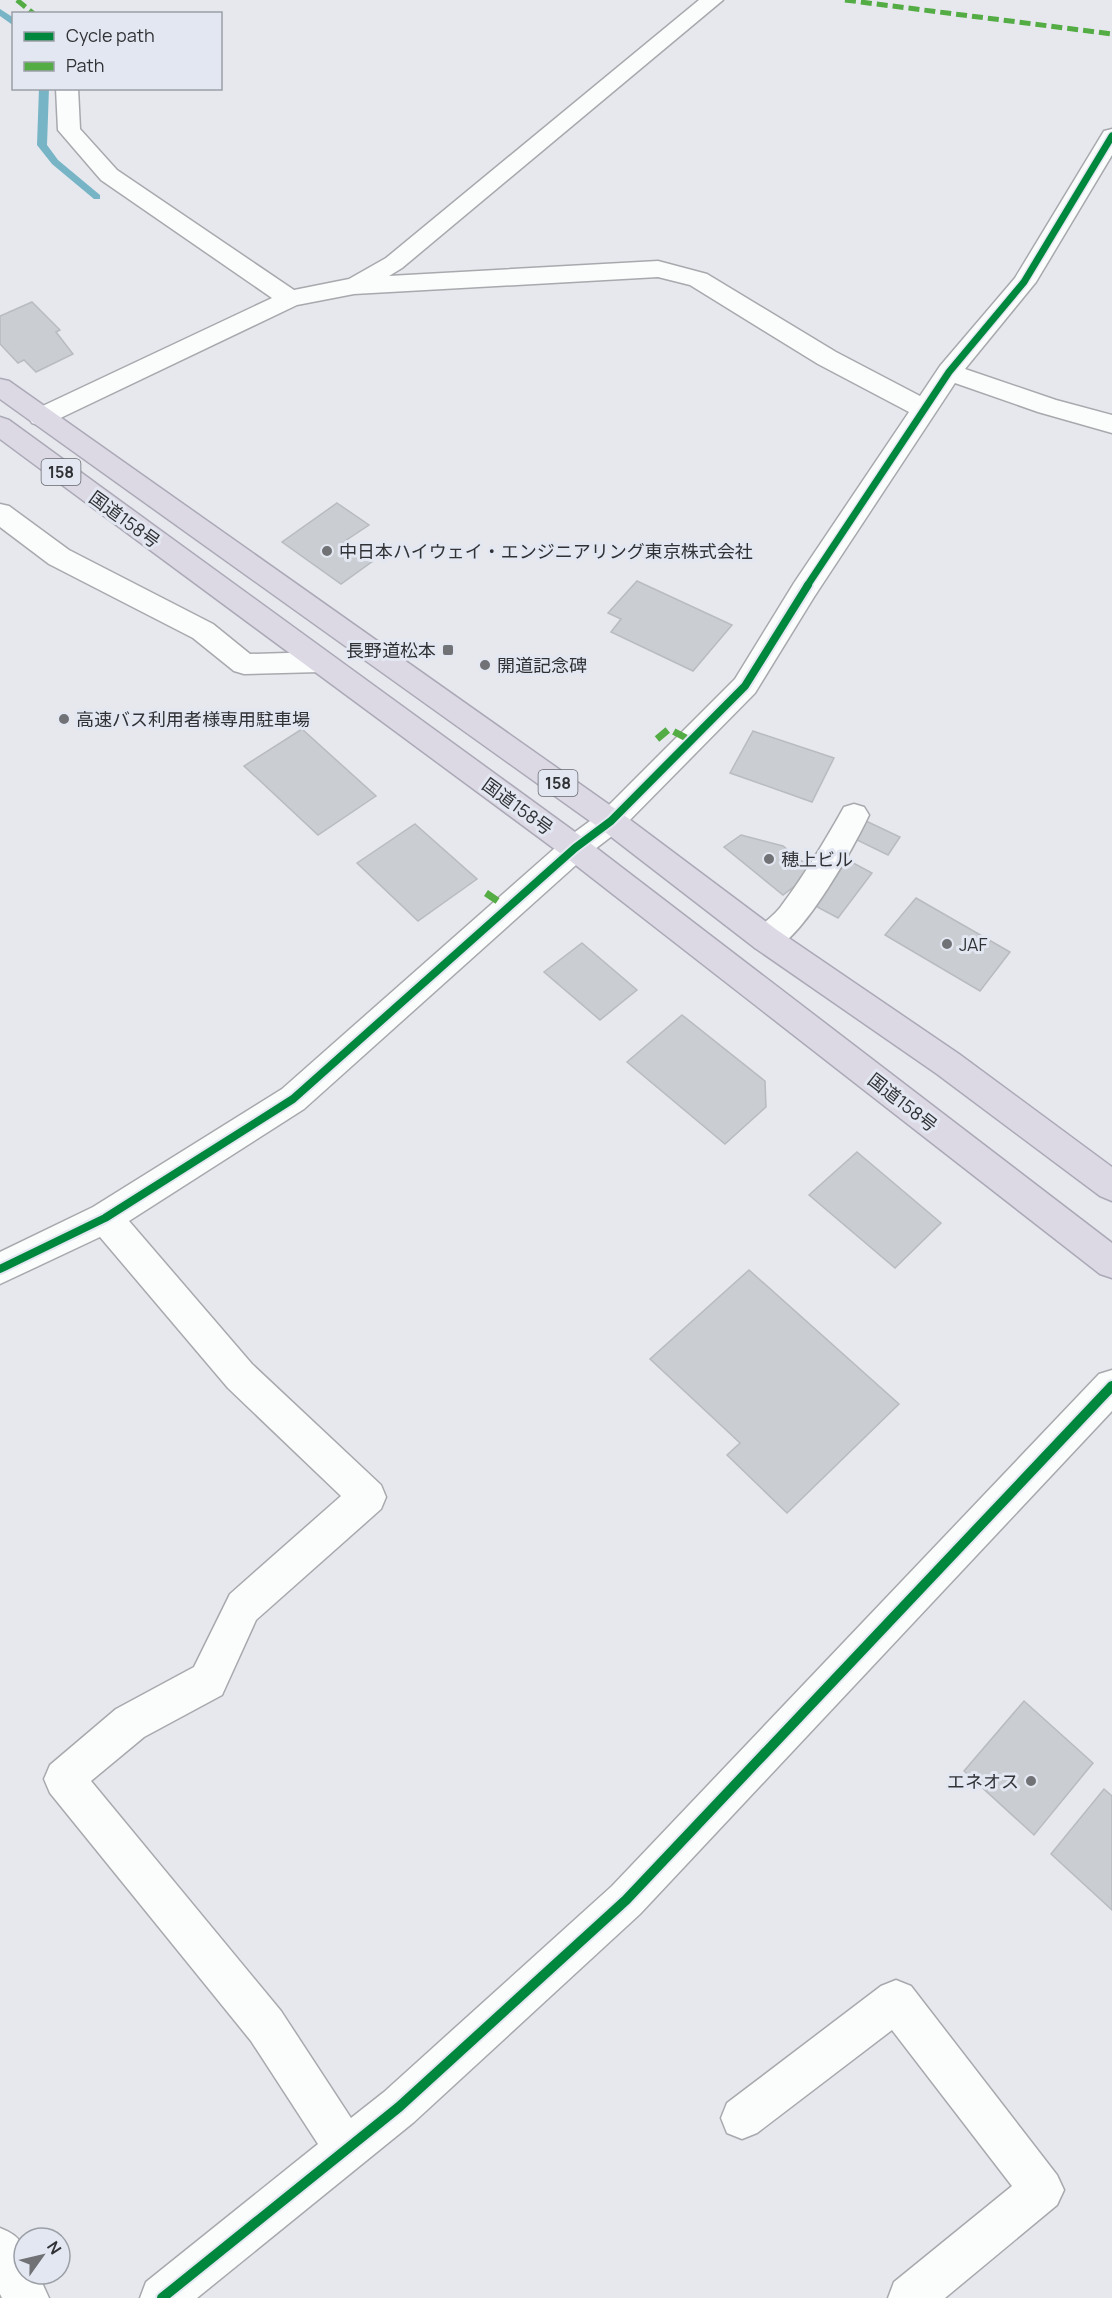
<svg xmlns="http://www.w3.org/2000/svg" width="1112" height="2298" font-family="Manrope,'Noto Sans JP',sans-serif">
<style>
.lines{fill:none;stroke-linecap:round;stroke-linejoin:round}
.stream{fill:#77b4c5;fill-rule:evenodd}
.building{fill:#cacdd1;stroke:#b8bbbf;stroke-width:1.5}
.minor-casing{stroke:#a7a9ad;stroke-width:3}
.highway-casing{stroke:#aba9b6;stroke-width:3}
.minor{fill:#fbfcfc;fill-rule:evenodd}
.highway{fill:#dcd9e4;fill-rule:evenodd}
.quiet-far1{stroke:#54ac45;stroke-width:5;stroke-dasharray:11 5;stroke-linecap:butt}
.quiet{stroke:#54ac45;stroke-width:7;stroke-dasharray:14 7;stroke-linecap:butt}
.cycleway-far2-casing{stroke:#e3e7f1;stroke-width:10}
.cycleway-far1-casing{stroke:#e3e7f1;stroke-width:12}
.cycleway-casing{stroke:#e3e7f1;stroke-width:14}
.cycleway-far2{stroke:#00873e;stroke-width:7}
.cycleway-far1{stroke:#00873e;stroke-width:8}
.cycleway{stroke:#00873e;stroke-width:10}
.poi-dot{fill:#707276;stroke:#e3e7f1;stroke-width:2}
.labels{text-anchor:middle;dominant-baseline:central;stroke-width:6;stroke-linejoin:round;paint-order:stroke}
.shield{fill:#e3e7f1;stroke:#66686e;stroke-width:1.5}
.shield-label{font-size:16px;font-weight:bold;fill:#303236}
.street-label{font-size:18px;fill:#303236;stroke:#e3e7f1}
.poi-label{font-size:18px;fill:#303236;stroke:#e3e7f1;text-anchor:start}
</style>
<rect width="100%" height="100%" fill="#e6e8ee"/>
<g class="lines">
<!-- stream -->
<g class="stream">
<polygon points="0,9 14,18 14,26 0,16"/>
<polygon points="39,88 49,88 47,145 58,160 100,195 100,199 94,199 52,164 37,145"/>
</g>
</g>
<!-- building -->
<g class="building">
<polygon points="32,302 60,330 56,332 73,354 36,372 24,360 18,363 0,344 0,316"/>
<polygon points="337,503 369,525 345,541 373,561 341,584 282,542"/>
<polygon points="637,581 732,625 693,671 611,632 621,619 608,613"/>
<polygon points="302,729 376,796 318,835 244,766"/>
<polygon points="753,731 834,758 812,802 730,773"/>
<polygon points="866,821 900,837 888,855 855,839"/>
<polygon points="415,824 477,879 418,921 357,863"/>
<polygon points="741,835 783,846 814,871 783,895 724,847"/>
<polygon points="842,857 872,873 838,918 808,902"/>
<polygon points="916,898 1010,952 980,991 885,935"/>
<polygon points="582,943 637,990 600,1020 544,972"/>
<polygon points="682,1015 765,1081 766,1107 725,1144 627,1062"/>
<polygon points="857,1152 941,1223 895,1268 809,1195"/>
<polygon points="749,1270 899,1404 787,1513 727,1455 740,1443 650,1359"/>
<polygon points="1024,1701 1093,1763 1034,1835 964,1771"/>
<polygon points="1104,1789 1112,1796 1112,1910 1051,1854"/>
</g>
<g class="lines">
<defs>
<g id="minor">
<polygon points="699,0 723,0 402,268 389,276 658,261 707,274 836,352 920,396 940,366 1015,278 1101,136 1104,131 1112,129 1112,155 1036,282 965,369 1056,400 1112,415 1112,433 1038,412 955,383 814,597 755,693 621,829 586,856 304,1109 129,1221 252,1364 381,1485 386,1497 381,1509 256,1620 222,1695 144,1737 91,1781 281,2011 351,2118 384,2092 612,1886 1099,1374 1112,1370 1112,1411 640,1914 414,2122 197,2298 140,2298 146,2282 318,2144 251,2041 50,1793 44,1779 50,1765 116,1709 194,1667 230,1594 341,1496 228,1388 100,1237 0,1284 0,1252 93,1207 282,1089 564,840 601,813 735,679 794,583 909,412 818,364 690,285 658,277 354,294 297,305 50,423 41,426 32,423 28,417 32,411 272,298 101,180 58,130 56,88 78,88 80,129 117,170 294,290 349,279 386,258"/>
<polygon points="0,504 9,506 69,550 213,624 250,654 320,652 330,655 334,662 330,669 320,672 244,674 234,671 193,638 49,564 0,527"/>
<path d="M854,804L864,807L869,815C853,849 808,929 777,948C769,952 763,950 755,948L751,939C758,925 773,918 782,905C805,874 825,841 844,807Z"/>
<polygon points="896,1980 911,1986 1057,2175 1064,2190 1057,2205 945,2298 888,2298 894,2282 1012,2186 892,2030 757,2133 742,2139 727,2133 721,2118 727,2103 881,1986"/>
<path d="M0,2228C26,2238 24,2248 24,2274H38L49,2298H2L0,2294Z"/>
</g>
<g id="highway">
<polygon points="0,379 9,381 621,813 777,930 959,1054 1112,1167 1112,1201 1100,1196 937,1074 755,948 601,829 0,399"/>
<polygon points="0,417 9,420 586,840 1112,1243 1112,1278 1100,1274 564,856 0,439"/>
</g>
</defs>
<!-- minor casing -->
<use href="#minor" class="minor-casing"/>
<!-- highway casing -->
<use href="#highway" class="highway-casing"/>
<!-- minor -->
<use href="#minor" class="minor"/>
<!-- highway -->
<use href="#highway" class="highway"/>
<!-- quiet-far1 -->
<g class="quiet-far1">
<polyline points="17,0 34,14"/>
<polyline points="845,0 1112,34"/>
</g>
<!-- quiet -->
<g class="quiet">
<polyline points="657,739 669,729 690,740"/>
<polyline points="486,893 508,908"/>
</g>
<defs>
<polyline id="cycleway-far2" points="807,586 949,372 1024,282 1112,136"/>
<polyline id="cycleway-far1" points="0,1269 105,1218 293,1099 575,848 611,821 745,686 808,585"/>
<polyline id="cycleway" points="162,2298 399,2107 626,1900 1112,1386"/>
</defs>
<!-- cycleway-far2 casing -->
<use href="#cycleway-far2" class="cycleway-far2-casing"/>
<!-- cycleway-far1 casing -->
<use href="#cycleway-far1" class="cycleway-far1-casing"/>
<!-- cycleway casing -->
<use href="#cycleway" class="cycleway-casing"/>
<!-- cycleway-far2 -->
<use href="#cycleway-far2" class="cycleway-far2"/>
<!-- cycleway-far1 -->
<use href="#cycleway-far1" class="cycleway-far1"/>
<!-- cycleway -->
<use href="#cycleway" class="cycleway"/>
</g>
<!-- markers -->
<g class="poi-dot">
<circle cx="327" cy="551" r="6"/>
<rect x="442" y="644" width="12" height="12" rx="3"/>
<circle cx="485" cy="665" r="6"/>
<circle cx="64" cy="719" r="6"/>
<circle cx="769" cy="859" r="6"/>
<circle cx="947" cy="944" r="6"/>
<circle cx="1031" cy="1781" r="6"/>
</g>
<g class="labels">
<!-- shield labels -->
<g class="shield">
<rect x="41.5" y="459" width="39" height="26" rx="4.5"/>
<rect x="538.5" y="770" width="39" height="26" rx="4.5"/>
</g>
<g class="shield-label">
<text x="61" y="472">158</text>
<text x="558" y="783">158</text>
</g>
<!-- street labels -->
<g class="street-label">
<text transform="translate(125 519) rotate(36)">国道158号</text>
<text transform="translate(518 806) rotate(36)">国道158号</text>
<text transform="translate(903 1102) rotate(38)">国道158号</text>
</g>
<!-- poi labels -->
<g class="poi-label">
<text x="339" y="551">中日本ハイウェイ・エンジニアリング東京株式会社</text>
<text x="436" y="650" text-anchor="end">長野道松本</text>
<text x="497" y="665">開道記念碑</text>
<text x="76" y="719">高速バス利用者様専用駐車場</text>
<text x="781" y="859">穂上ビル</text>
<text x="959" y="944">JAF</text>
<text x="1019" y="1781" text-anchor="end">エネオス</text>
</g>
</g>
<!-- legend -->
<rect x="12" y="12" width="210" height="78" fill="#e3e7f1" stroke="#9b9fa6" stroke-width="1.5"/>
<rect x="24" y="32" width="30" height="9" fill="#00873e" stroke="#9b9fa6" stroke-width="1.5"/>
<text x="66" y="42" font-size="18" fill="#303236">Cycle path</text>
<rect x="24" y="62" width="30" height="9" fill="#54ac45" stroke="#9b9fa6" stroke-width="1.5"/>
<text x="66" y="72" font-size="18" fill="#303236">Path</text>
<!-- north arrow -->
<g transform="translate(42 2256) rotate(56)"><circle r="28" fill="#e3e7f1" stroke="#9b9fa6" stroke-width="1.5"/>
<path d="M0-4.5L10 22L0 15L-10 22Z" fill="#707276"/>
<text y="-9" font-size="16" font-weight="bold" text-anchor="middle" fill="#303236">N</text>
</g>
</svg>
